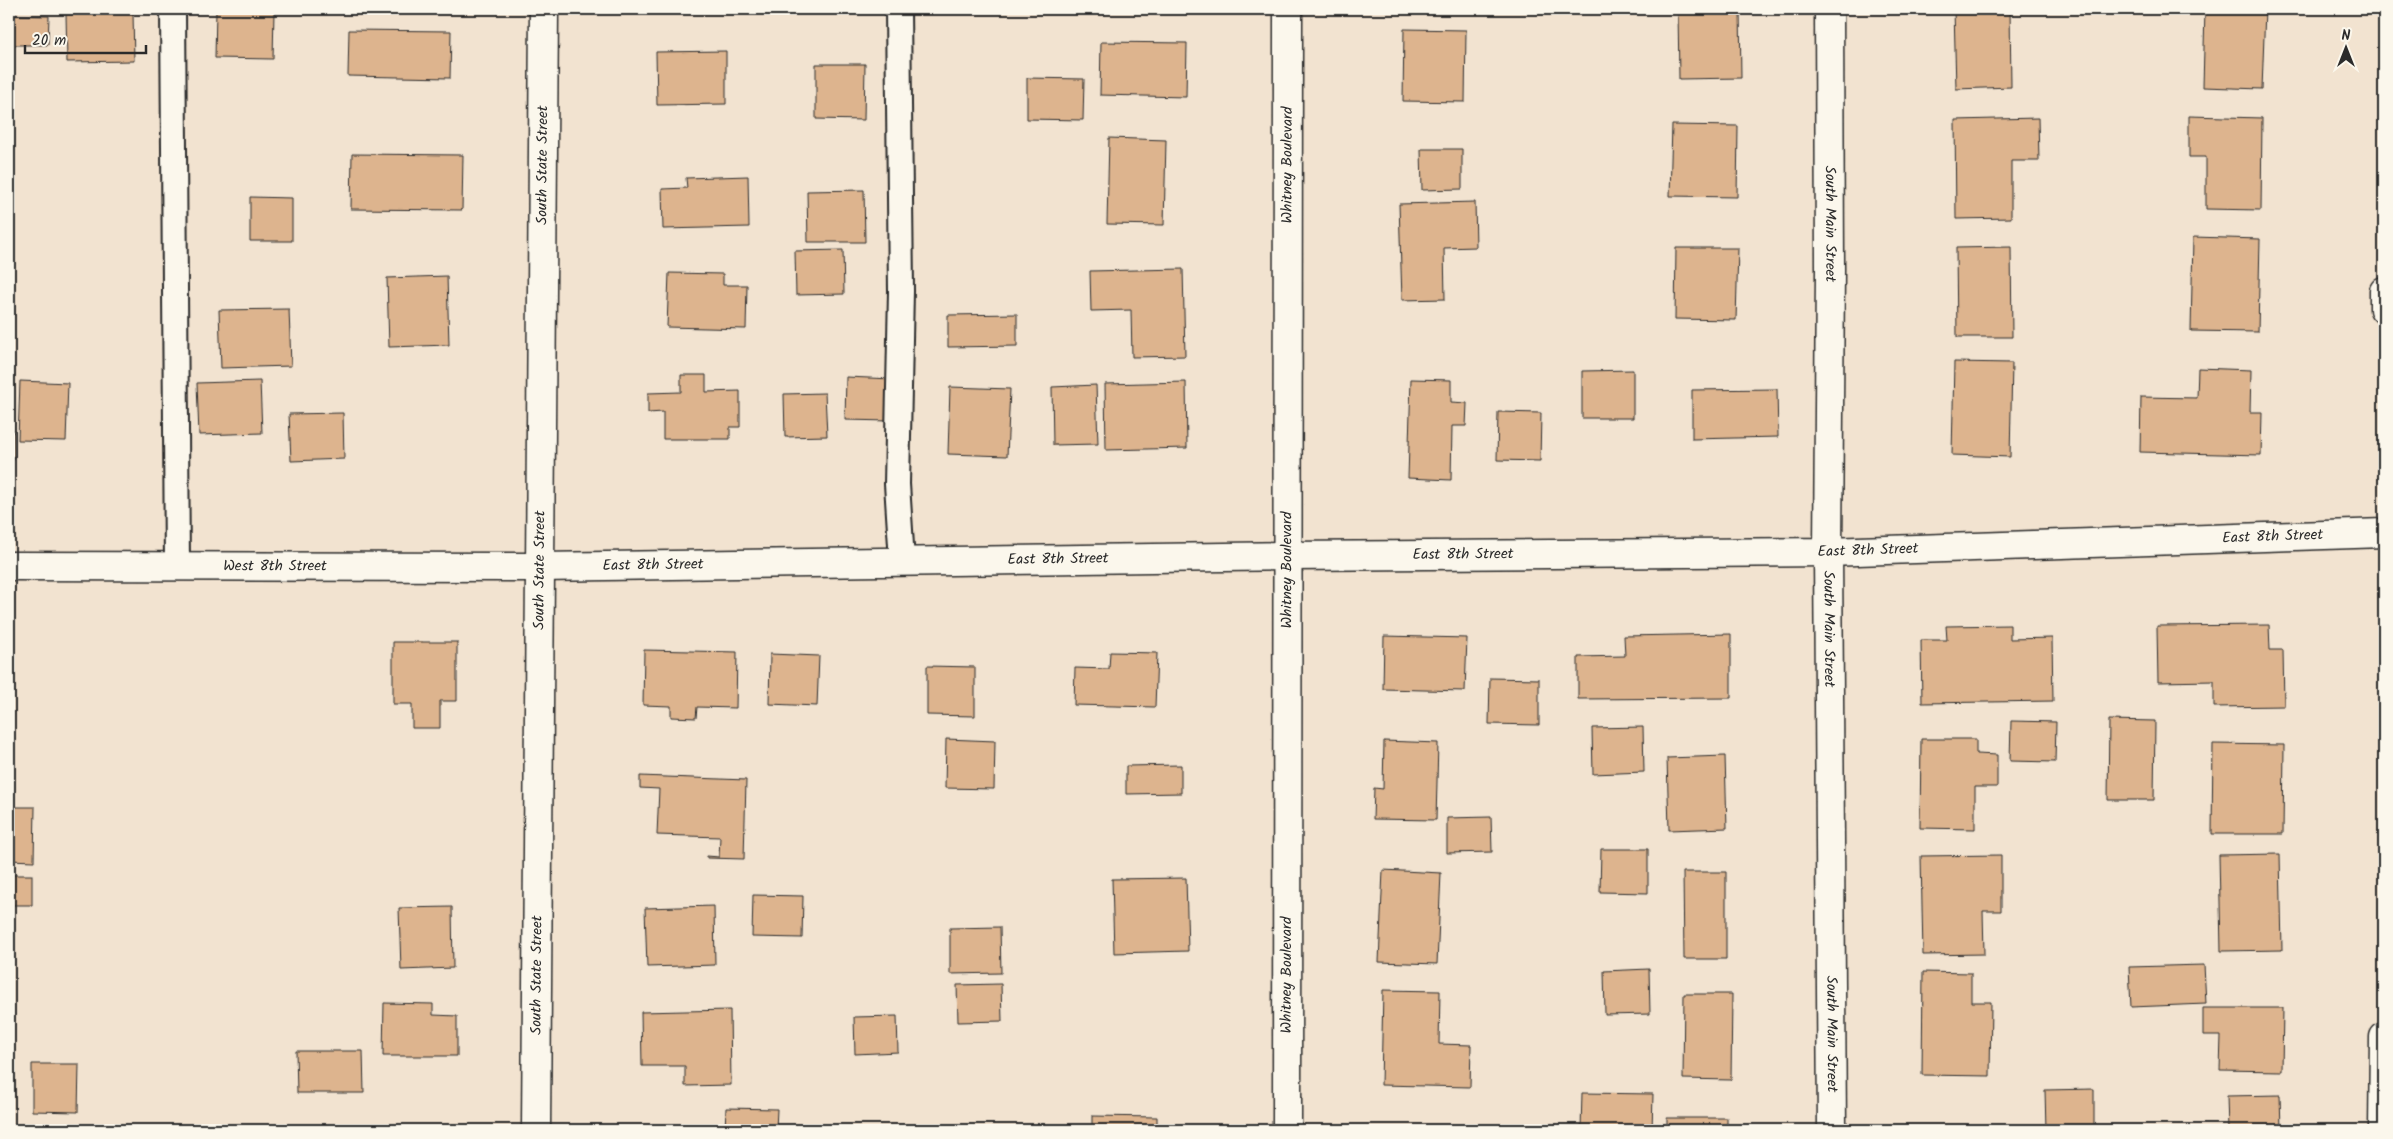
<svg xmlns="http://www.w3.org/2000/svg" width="2393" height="1139" font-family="Kalam,sans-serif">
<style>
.building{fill:#ddb48e;stroke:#2b2b2b}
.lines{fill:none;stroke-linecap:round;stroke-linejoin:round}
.lane-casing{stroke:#2b2b2b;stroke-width:28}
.street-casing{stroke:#2b2b2b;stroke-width:31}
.secondary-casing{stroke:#2b2b2b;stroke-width:31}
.lane{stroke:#fbf7ec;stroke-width:24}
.street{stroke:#fbf7ec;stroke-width:28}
.secondary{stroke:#fbf7ec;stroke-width:28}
.labels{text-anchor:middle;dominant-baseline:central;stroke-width:4;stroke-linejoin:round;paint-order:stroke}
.street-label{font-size:15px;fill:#2b2b2b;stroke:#fbf7ec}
</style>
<rect width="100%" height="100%" fill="#f2e3d0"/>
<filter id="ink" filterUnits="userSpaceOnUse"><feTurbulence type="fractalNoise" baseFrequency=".02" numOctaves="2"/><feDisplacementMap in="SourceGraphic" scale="10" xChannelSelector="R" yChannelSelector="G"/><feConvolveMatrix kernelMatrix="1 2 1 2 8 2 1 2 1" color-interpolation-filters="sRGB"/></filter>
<g filter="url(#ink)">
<!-- building -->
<g class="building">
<rect x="47" y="9" width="43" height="1"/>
<polygon points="1678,9 1740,9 1741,78 1679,79"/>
<polygon points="1954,9 2010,9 2011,87 1956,89"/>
<polygon points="2205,9 2265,9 2262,89 2203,87"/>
<polygon points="216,10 274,11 273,59 215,58"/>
<polygon points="133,13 134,61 67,62 66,14"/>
<polygon points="9,15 49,16 48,45 9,45"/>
<polygon points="1404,29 1466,30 1465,102 1403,101"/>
<polygon points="349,30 451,31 450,78 348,76"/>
<polygon points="1101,42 1187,43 1186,97 1100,95"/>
<polygon points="726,51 726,104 657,105 656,52"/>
<polygon points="816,64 865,64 864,120 816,119"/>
<polygon points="1027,78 1084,79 1083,120 1027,119"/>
<polygon points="2189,116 2262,118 2261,210 2206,209 2206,157 2189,157"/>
<polygon points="2038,118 2039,161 2011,161 2011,218 1956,219 1955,120"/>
<polygon points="1672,125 1738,126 1737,197 1670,196"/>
<polygon points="1109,138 1166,140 1164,225 1107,224"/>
<polygon points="1421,149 1462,149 1462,189 1422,190"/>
<polygon points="352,154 463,155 462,210 351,209"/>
<polygon points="748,176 749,227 663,229 662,189 687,188 686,178"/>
<polygon points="864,190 865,242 808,242 807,191"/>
<polygon points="250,197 292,198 292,241 250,241"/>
<polygon points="1475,202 1476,247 1444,248 1445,299 1402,300 1399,204"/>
<polygon points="2193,237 2260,239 2258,332 2191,331"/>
<polygon points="2011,247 2012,337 1957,337 1956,248"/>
<polygon points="1676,248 1738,248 1736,320 1675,319"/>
<polygon points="843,250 844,294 796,295 795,251"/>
<polygon points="1183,269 1185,356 1132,357 1131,310 1091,311 1090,271"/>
<polygon points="669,273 723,274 723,285 747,285 746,329 667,327"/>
<polygon points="447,276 449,345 389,347 387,278"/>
<polygon points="289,309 291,366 221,368 219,310"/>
<polygon points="1017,314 1017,346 948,347 948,315"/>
<polygon points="1954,362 2012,363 2010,457 1952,455"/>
<polygon points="2198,368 2251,370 2250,412 2262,412 2261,455 2140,452 2141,397 2197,398"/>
<polygon points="1633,370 1633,418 1582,418 1582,371"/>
<polygon points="681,375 706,375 706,392 740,391 740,427 730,427 730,439 663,439 663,412 648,413 648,393 681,392"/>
<polygon points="846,377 892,379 890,421 845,420"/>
<polygon points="1411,379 1451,380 1451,402 1467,403 1466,426 1452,426 1451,480 1408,478"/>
<polygon points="20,381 68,383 66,441 18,440"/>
<polygon points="260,381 262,433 199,435 197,383"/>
<polygon points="1186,382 1187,448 1106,450 1105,384"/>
<polygon points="1096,385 1098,444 1053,445 1052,387"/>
<polygon points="950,387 1010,389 1007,456 948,454"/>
<polygon points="1777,389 1778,437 1692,439 1692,390"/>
<polygon points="825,393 827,436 785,437 784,394"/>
<polygon points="9,402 13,402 14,460 9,460"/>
<polygon points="1498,412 1541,413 1540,461 1497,460"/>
<polygon points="343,413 344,459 291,461 289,414"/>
<polygon points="2010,625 2010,639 2052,638 2053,701 1922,703 1921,640 1947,640 1946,626"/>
<polygon points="2269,625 2270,650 2283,650 2284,706 2214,707 2214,681 2158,682 2157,626"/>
<polygon points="1731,634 1731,698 1578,699 1578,657 1625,656 1624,636"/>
<polygon points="1384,636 1467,638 1465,691 1383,689"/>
<polygon points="393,642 457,642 457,701 440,701 440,728 412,728 412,704 393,704"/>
<polygon points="644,650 737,652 736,708 697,707 696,718 671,717 671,706 643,705"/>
<polygon points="1110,652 1157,653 1155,707 1074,705 1075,668 1109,669"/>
<polygon points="770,654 819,656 817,706 769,704"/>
<polygon points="927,666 975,667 975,716 927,715"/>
<polygon points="1490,678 1539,679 1539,725 1489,724"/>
<polygon points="2109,720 2155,721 2154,800 2108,800"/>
<polygon points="2011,721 2056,722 2055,762 2010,761"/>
<polygon points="1643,727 1644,772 1593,774 1592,728"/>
<polygon points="946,739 995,741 994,789 945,788"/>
<polygon points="1921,739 1976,739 1976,754 1997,755 1997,787 1975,787 1975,829 1920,828"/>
<polygon points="1384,741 1438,743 1436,820 1373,819 1374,788 1383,789"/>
<polygon points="2213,744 2284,745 2283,834 2212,834"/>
<polygon points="1725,756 1727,828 1669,830 1667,758"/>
<polygon points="1181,765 1181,793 1126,794 1126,766"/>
<polygon points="640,776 746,780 744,859 707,858 707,856 719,857 720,837 657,835 659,789 640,788"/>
<polygon points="9,807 35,807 34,861 9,860"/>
<polygon points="1491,817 1492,852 1447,853 1447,818"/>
<polygon points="1601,849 1648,849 1648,893 1600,892"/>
<polygon points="2280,854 2282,950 2221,951 2219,855"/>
<polygon points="2001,855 2001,911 1983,911 1984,954 1923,955 1921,856"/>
<polygon points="1383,870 1441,873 1437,964 1379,962"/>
<polygon points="1683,872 1726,872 1726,959 1684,959"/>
<rect x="9" y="875" width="23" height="30"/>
<polygon points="1186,878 1188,951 1114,953 1112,879"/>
<polygon points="753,895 803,896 802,938 752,937"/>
<polygon points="714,906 715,965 647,967 645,908"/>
<polygon points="452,907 453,968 401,970 399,908"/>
<polygon points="1000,927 1001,973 950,974 950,928"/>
<polygon points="2204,965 2206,1004 2131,1007 2129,967"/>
<polygon points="1649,969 1650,1014 1605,1015 1604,971"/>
<polygon points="1923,972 1971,973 1971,1002 1991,1002 1990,1076 1922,1075"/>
<polygon points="1001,984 1002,1021 958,1022 957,985"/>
<polygon points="1383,990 1440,991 1439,1044 1471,1045 1470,1087 1381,1085"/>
<polygon points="1684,994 1732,994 1731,1080 1683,1079"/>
<polygon points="384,1003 433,1004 433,1015 457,1016 457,1056 383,1056"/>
<polygon points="2203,1008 2283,1008 2282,1071 2220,1070 2221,1036 2203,1036"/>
<polygon points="730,1010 731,1085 685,1086 685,1066 642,1066 641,1012"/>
<polygon points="897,1016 898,1052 855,1054 854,1017"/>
<polygon points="296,1051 363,1051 364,1093 297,1093"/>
<polygon points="32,1064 79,1064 78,1112 32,1111"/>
<polygon points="2094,1089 2094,1130 2046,1130 2045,1090"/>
<polygon points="1582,1093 1653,1094 1652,1130 1581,1130"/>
<polygon points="2280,1095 2281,1130 2228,1130 2227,1096"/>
<polygon points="726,1108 777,1109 776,1130 725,1130"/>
<polygon points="1092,1116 1157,1117 1157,1130 1092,1130"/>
<rect x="1667" y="1118" width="60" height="12"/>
<polygon points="2006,1127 2006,1130 1924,1130 1924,1129"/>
</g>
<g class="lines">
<defs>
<g id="lane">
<polyline points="173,9 177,567"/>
<polyline points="898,9 901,291 897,484 902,561"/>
</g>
<g id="street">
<path id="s1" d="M1829,9L1830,269L1828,552L1832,1130"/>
<polyline points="2384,291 2384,309"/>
<path id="s2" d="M9,566L541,567L1287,556L1828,552L2384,533"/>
<path id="s3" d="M1287,1130L1288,9"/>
<polyline points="2383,1130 2384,1037"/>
</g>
<g id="secondary">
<path id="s4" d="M536,1130L544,9"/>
</g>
</defs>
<!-- lane casing -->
<use href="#lane" class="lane-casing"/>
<!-- street casing -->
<use href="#street" class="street-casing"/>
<!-- secondary casing -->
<use href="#secondary" class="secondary-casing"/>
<!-- lane -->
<use href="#lane" class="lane"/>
<!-- street -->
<use href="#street" class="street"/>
<!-- secondary -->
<use href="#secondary" class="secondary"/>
</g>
</g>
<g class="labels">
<!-- street labels -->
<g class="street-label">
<text stroke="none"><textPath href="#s4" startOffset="965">South State Street</textPath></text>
<text stroke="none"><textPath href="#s3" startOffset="965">Whitney Boulevard</textPath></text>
<text stroke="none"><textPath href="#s1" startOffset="215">South Main Street</textPath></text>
<text stroke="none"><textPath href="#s2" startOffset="2264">East 8th Street</textPath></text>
<text stroke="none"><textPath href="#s2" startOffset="1859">East 8th Street</textPath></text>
<text stroke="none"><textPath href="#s2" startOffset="1454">East 8th Street</textPath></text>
<text stroke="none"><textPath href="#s2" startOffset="1049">East 8th Street</textPath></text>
<text stroke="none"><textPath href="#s2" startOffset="644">East 8th Street</textPath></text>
<text stroke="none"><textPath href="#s2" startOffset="266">West 8th Street</textPath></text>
<text stroke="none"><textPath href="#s3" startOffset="560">Whitney Boulevard</textPath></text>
<text stroke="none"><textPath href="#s4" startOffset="560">South State Street</textPath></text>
<text stroke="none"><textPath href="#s1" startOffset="620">South Main Street</textPath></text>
<text stroke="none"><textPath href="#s4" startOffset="155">South State Street</textPath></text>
<text stroke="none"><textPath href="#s3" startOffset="155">Whitney Boulevard</textPath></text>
<text stroke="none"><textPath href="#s1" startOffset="1025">South Main Street</textPath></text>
</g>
</g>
<!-- margin -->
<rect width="2393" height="1139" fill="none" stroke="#fbf7ec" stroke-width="30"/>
<rect x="15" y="15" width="2363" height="1109" fill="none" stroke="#2b2b2b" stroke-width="2" filter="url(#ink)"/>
<!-- north arrow -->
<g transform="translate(2346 48)" stroke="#fbf7ec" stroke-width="4" paint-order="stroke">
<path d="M0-4L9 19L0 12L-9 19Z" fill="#2b2b2b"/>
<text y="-8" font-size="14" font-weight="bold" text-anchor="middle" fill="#2b2b2b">N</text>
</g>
<!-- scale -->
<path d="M25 45v8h121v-8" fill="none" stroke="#2b2b2b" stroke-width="2.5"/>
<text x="32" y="45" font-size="15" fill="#2b2b2b" stroke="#fbf7ec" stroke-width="4" paint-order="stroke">20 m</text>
</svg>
